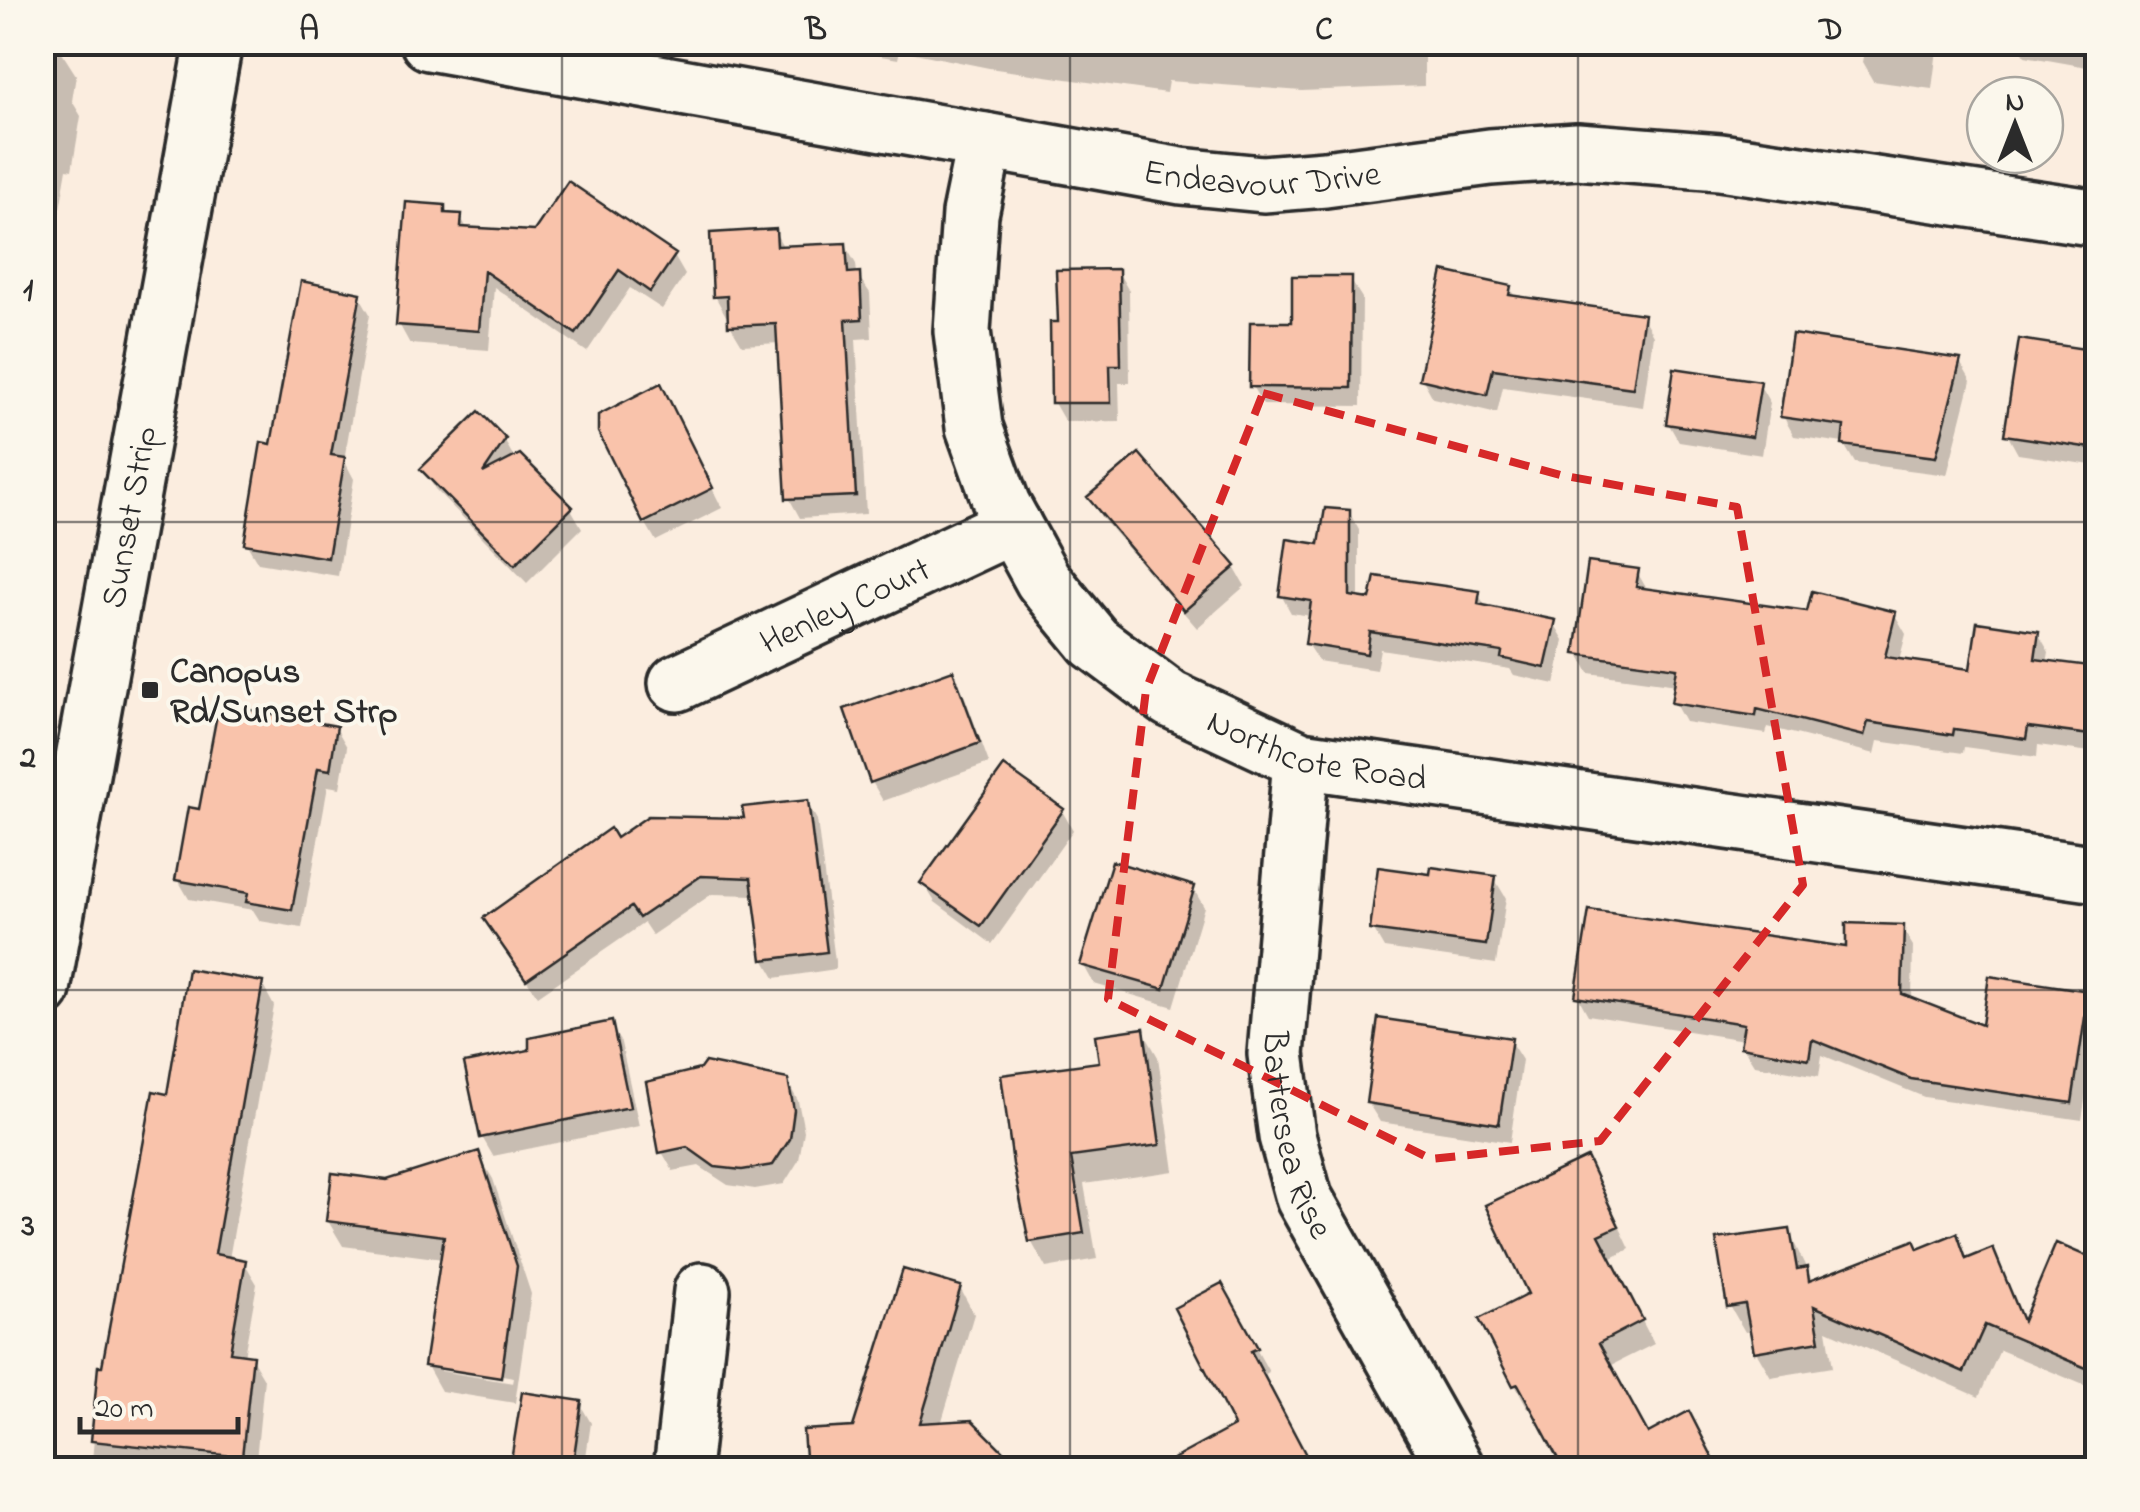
<svg xmlns="http://www.w3.org/2000/svg" width="2140" height="1512" viewBox="0 0 2140 1512" font-family="'Indie Flower',sans-serif">
<style>
.shadow{fill:#0003;fill-rule:evenodd}
.building{fill:#f9c3ab;stroke:#2b2b2b;stroke-width:2.5}
.lines{fill:none;stroke-linecap:round;stroke-linejoin:round}
.minor-casing{stroke:#2b2b2b;stroke-width:62}
.minor{stroke:#fbf7ec;stroke-width:55}
.marked{fill:none;stroke:#d62828;stroke-width:8;stroke-dasharray:20 12;stroke-linejoin:round}
.grid{fill:none;stroke:#2b2b2b;stroke-width:2.5;stroke-opacity:0.55}
.poi-dot{fill:#2b2b2b;stroke:#fbf7ec;stroke-width:4}
.labels{text-anchor:middle;stroke-width:8;stroke-linejoin:round;paint-order:stroke}
.street-label{font-size:35px;fill:#2b2b2b;stroke:#fbf7ec}
.poi-label{font-size:35px;font-weight:bold;fill:#2b2b2b;stroke:#fbf7ec;text-anchor:start}
.neatline{fill:none;stroke:#2b2b2b;stroke-width:4}
.grid-label{font-size:32px;text-anchor:middle;font-weight:bold;fill:#2b2b2b}
</style>
<rect width="100%" height="100%" fill="#fbeddf"/>
<filter id="ink" filterUnits="userSpaceOnUse"><feTurbulence type="fractalNoise" baseFrequency=".01" numOctaves="2"/><feDisplacementMap in="SourceGraphic" scale="20" xChannelSelector="R" yChannelSelector="G"/><feConvolveMatrix kernelMatrix="1 2 1 2 8 2 1 2 1" color-interpolation-filters="sRGB"/></filter>
<g filter="url(#ink)">
<path class="shadow" d="M42,42H64L62,53L76,75L72,101L81,116L72,170L67,169L44,301Z
M801,42H1424V86L1302,91L1168,81L1166,93L989,68L900,50L898,59Z
M1809,42H1938L1932,89L1873,81L1862,62L1864,51Z
M2017,42H2098V69L2025,56Z
M444,207L449,215L460,216L468,230L674,256L685,275L662,309L630,288L587,352L494,287L489,350L410,344L399,324Z
M775,232L784,248L845,245L856,264L857,274L870,293L872,338L856,339L866,514L800,518L789,498L780,343L742,345L730,325V315L726,316L715,296Z
M1118,272L1129,291L1130,383H1119L1120,421L1065,422L1054,403L1060,324Z
M1350,279L1362,298L1361,406L1263,405L1252,386Z
M1510,288L1516,299L1642,316L1653,335L1643,407L1503,387L1497,413L1433,398L1422,378Z
M359,295L370,314L344,460L354,479L338,576L258,563L246,543L273,447Z
M2081,340L2098,342V466L2018,454L2007,434L2079,350Z
M1960,362L1971,381L1947,475L1855,463L1843,443L1794,436L1783,416Z
M1759,384L1770,403L1762,455L1679,442L1668,423Z
M671,406L722,508L656,541L645,522Z
M504,440L515,459L571,509L582,528L527,583L435,489L424,470Z
M1090,498L1234,567L1245,586L1197,628L1101,517Z
M1349,512L1359,530V600L1478,594L1487,608L1554,623L1564,640L1555,684L1514,675L1510,669L1380,649L1376,670L1318,661L1307,644L1311,616L1291,613L1281,595Z
M1637,572L1648,591L1809,614L1895,615L1906,634L1899,661L1972,672L2038,633L2049,652L2047,663L2098,669V753L2038,745L2037,757L1964,747L1963,753L1878,741L1875,754L1768,727L1766,734L1685,722L1674,702L1677,685L1589,673L1578,653Z
M952,673L963,692L989,763L883,801L872,782Z
M336,728L347,747L340,788L328,786L302,928L260,921L253,910L189,899L178,880L201,812Z
M807,802L817,820L836,969L775,978L764,959L756,895L712,894L652,935L644,923L538,996L496,937L616,842L747,820Z
M1062,811L1073,830L992,944L935,902L923,883Z
M1494,878L1506,898L1496,964L1384,948L1373,929Z
M1193,888L1204,907L1174,1007L1094,984L1083,964Z
M1902,928L1913,946L1912,1000L1984,1029L2087,993L2098,1015L2082,1120L1924,1097L1822,1055L1819,1076L1754,1065L1743,1047L1744,1040L1588,1015L1578,997L1848,950Z
M262,984L274,1006L229,1259L244,1262L257,1284L244,1356L251,1357L264,1379L255,1470H91L101,1369H104L169,1097Z
M610,1024L621,1043L639,1126L493,1156L482,1137L531,1052Z
M1143,1031L1158,1057L1174,1171L1084,1184L1097,1259L1046,1268L1031,1241L1102,1065Z
M1510,1041L1522,1060L1510,1142L1380,1122L1368,1103Z
M787,1081L798,1101L804,1131L799,1160L784,1184L755,1189L728,1185L699,1166L673,1171L662,1152Z
M478,1154L493,1179L531,1294L515,1403L441,1391L427,1366L443,1259L343,1246L328,1221L387,1182ZM441,1366L514,1378L513,1383L441,1371Z
M1599,1183L1630,1249L1610,1259L1654,1344L1610,1366L1647,1436L1718,1470L1532,1405L1528,1408L1515,1385L1531,1295Z
M1789,1232L1813,1282L1918,1252L1955,1237L1969,1260L1992,1252L2025,1322L2098,1263V1391L2000,1350L1979,1397L1827,1330L1833,1367L1771,1377L1756,1351L1753,1331L1745,1332L1730,1306Z
M1221,1286L1269,1372L1262,1376L1238,1427Z
M960,1288L974,1314L941,1424L855,1430Z
M524,1394L580,1404L591,1423L584,1470H512Z"/>
<path class="building" d="M568,181L676,254L650,292L619,270L576,334L484,271L479,331L396,325L406,202L445,205V213L462,214L461,227L534,231Z
M776,229L777,246L846,243L848,273L860,272L862,319L846,320L856,496L786,499L776,324L728,326L727,296L713,297L710,233Z
M1119,269L1121,365H1110L1111,403H1051L1050,322H1058L1056,270Z
M1443,271L1511,286L1509,295L1644,314L1633,388L1493,369L1487,395L1419,379Z
M1292,276H1352L1351,388L1249,387L1250,322H1292Z
M301,281L361,293L331,455L345,457L328,558L244,544L261,442L271,444Z
M1792,334L1961,359L1936,457L1842,445L1844,426L1780,417Z
M2019,339L2098,351V449L2004,435Z
M1674,368L1761,381L1752,437L1666,424Z
M661,383L713,488L643,523L598,432V415Z
M479,411L506,439L483,473L520,454L573,507L515,565L420,469Z
M1139,453L1236,566L1184,611L1087,497Z
M1325,508L1350,510V596L1370,599L1375,576L1480,591L1478,604L1556,620L1545,668L1501,658L1502,652L1370,632L1367,654L1305,644L1311,601L1279,596L1287,539L1319,544Z
M1588,562L1639,569L1636,587L1807,611L1812,591L1896,612L1885,657L1970,669L1977,622L2039,631L2035,659L2098,667V736L2028,727L2026,739L1954,729L1953,735L1868,722L1864,736L1757,709L1756,716L1671,703L1677,668L1575,654Z
M953,670L980,743L870,783L844,709Z
M219,704L337,726L330,770L318,768L292,910L246,902L248,893L175,880L188,807L199,809Z
M1004,766L1064,809L981,926L920,883Z
M808,800L827,952L762,960L751,878L701,876L639,918L631,907L526,980L483,918L610,828L616,838L648,816L744,818L742,807Z
M1112,861L1195,886L1164,989L1080,965Z
M1378,867L1430,874L1431,867L1496,876L1486,945L1370,930Z
M1589,910L1846,947V923L1904,925L1902,994L1982,1025L1989,976L2089,991L2072,1103L1911,1079L1812,1039L1809,1059L1740,1047L1744,1024L1575,997Z
M188,969L263,982L215,1254L246,1260L230,1352L253,1355L242,1457L91,1441L98,1366H102L153,1091L167,1094Z
M1378,1018L1512,1038L1499,1124L1366,1103Z
M612,1021L630,1107L480,1138L464,1063L529,1050V1038Z
M1144,1028L1160,1145L1071,1157L1084,1233L1029,1242L1013,1164L1001,1075L1099,1062L1095,1035Z
M705,1062L788,1079L794,1110L790,1139L773,1165L742,1170L715,1167L687,1147L659,1153L646,1082L700,1069Z
M479,1151L517,1266L501,1378L424,1366L444,1236L326,1221L332,1173L387,1180Z
M1587,1157L1619,1226L1599,1235L1643,1320L1599,1343L1648,1433L1689,1411L1719,1470H1564L1518,1384L1513,1386L1479,1319L1528,1294L1485,1205Z
M1790,1229L1797,1269L1807,1267L1809,1281L1914,1240L1918,1249L1957,1233L1966,1259L1993,1248L2023,1321L2056,1243L2098,1261V1373L1985,1325L1964,1372L1814,1306L1820,1341L1754,1352L1745,1304L1727,1307L1716,1239Z
M903,1269L961,1286L920,1423L972,1420L1022,1470H806L803,1430L853,1427Z
M1222,1283L1258,1348L1251,1351L1314,1470H1153L1234,1426L1174,1308Z
M522,1392L582,1401L572,1470L510,1466Z"/>
<g class="lines">
<defs>
<g id="minor">
<path id="s1" d="M429,42L1181,176L1263,184L1325,179L1490,157L1577,151L1720,162L2098,218"/>
<path id="s2" d="M985,141L970,214L962,331L974,427L1002,505L1043,580L1094,642L1170,699L1301,760L2098,874"/>
<path id="s3" d="M677,683L1013,525"/>
<path id="s4" d="M1301,760L1276,1054L1287,1136L1304,1198L1457,1470"/>
<path id="s5" d="M42,989L214,42"/>
<path d="M682,1470L702,1291"/>
</g>
</defs>
<use href="#minor" class="minor-casing"/>
<use href="#minor" class="minor"/>
</g>
</g>
<path class="marked" d="M1263,393L1560,475L1737,507L1803,885L1600,1141L1431,1159L1108,999L1146,690Z"/>
<path class="grid" d="M562,42V1470M1070,42V1470M1578,42V1470M42,522H2098M42,990H2098"/>
<rect class="poi-dot" x="140" y="680" width="20" height="20" rx="5"/>
<g class="labels">
<g class="street-label">
<text dy="12" stroke="none"><textPath href="#s1" startOffset="845">Endeavour Drive</textPath></text>
<text dy="12" stroke="none"><textPath href="#s5" startOffset="480">Sunset Strip</textPath></text>
<text dy="12" stroke="none"><textPath href="#s3" startOffset="185">Henley Court</textPath></text>
<text dy="12" stroke="none"><textPath href="#s2" startOffset="790">Northcote Road</textPath></text>
<text dy="12" stroke="none"><textPath href="#s4" startOffset="378">Battersea Rise</textPath></text>
</g>
<g class="poi-label">
<text x="170" y="682">Canopus<tspan x="170" dy="40">Rd/Sunset Strp</tspan></text>
</g>
</g>
<rect width="2140" height="1512" fill="none" stroke="#fbf7ec" stroke-width="110"/>
<g transform="translate(2015 125)"><circle r="48" fill="#fbf7ec" stroke="#a8a59f" stroke-width="2.5"/>
<path d="M0-8L18 38L0 25L-18 38Z" fill="#2b2b2b"/>
<text y="-15" font-size="28" font-weight="bold" text-anchor="middle" fill="#2b2b2b">N</text>
</g>
<path d="M80 1417v15h158v-15" fill="none" stroke="#2b2b2b" stroke-width="5"/>
<text x="95" y="1417" font-size="30" fill="#2b2b2b" stroke="#fbf7ec" stroke-width="8" paint-order="stroke">20 m</text>
<rect x="55" y="55" width="2030" height="1402" class="neatline"/>
<g class="grid-label">
<text x="309" y="39">A</text>
<text x="816" y="39">B</text>
<text x="1324" y="39">C</text>
<text x="1831" y="39">D</text>
<text x="28" y="300">1</text>
<text x="28" y="767">2</text>
<text x="28" y="1235">3</text>
</g>
</svg>
